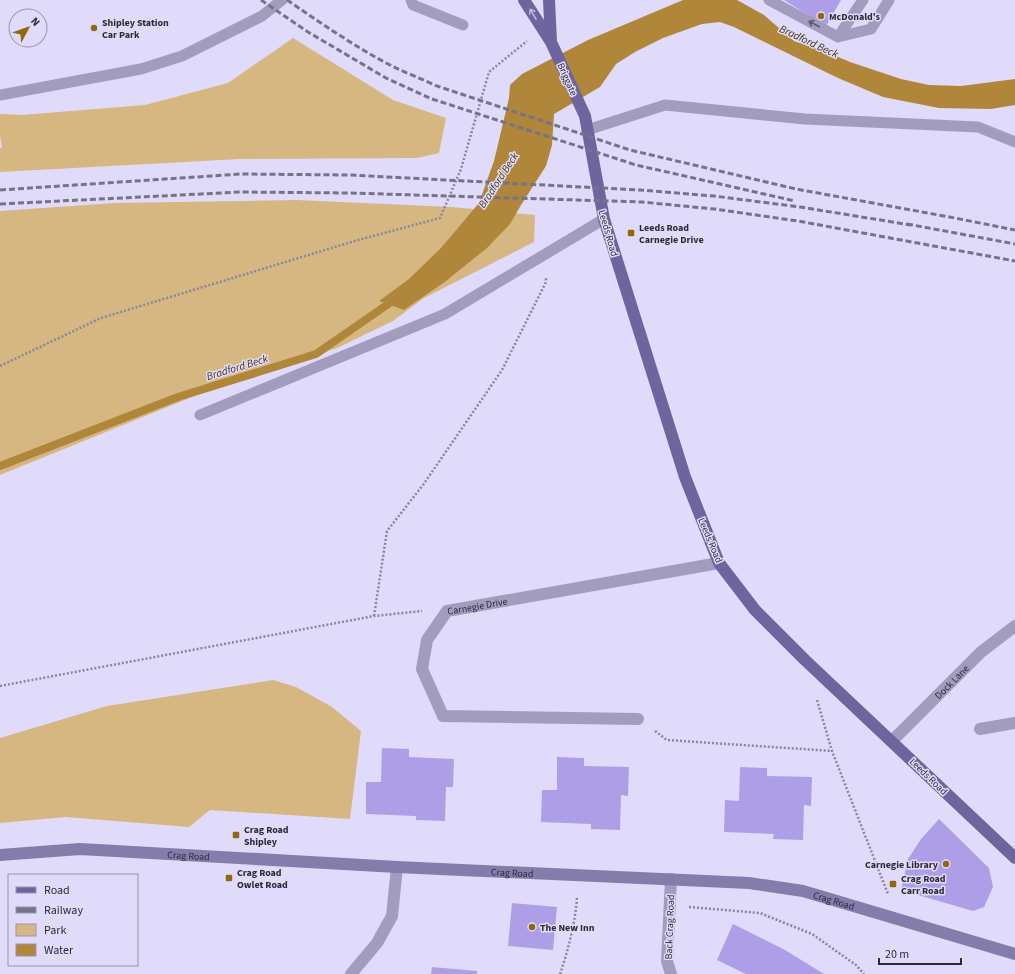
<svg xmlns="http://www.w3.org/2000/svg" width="1015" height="974" viewBox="0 0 1015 974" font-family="'Source Sans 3',sans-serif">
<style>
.green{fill:#d7b781}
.water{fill:#af863a}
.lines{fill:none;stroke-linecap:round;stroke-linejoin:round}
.stream{stroke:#af863a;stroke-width:8}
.building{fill:#ad9ee7}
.path{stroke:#89869b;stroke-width:2.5;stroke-dasharray:2 2;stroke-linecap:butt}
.lane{stroke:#a29dbe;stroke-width:11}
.street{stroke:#a29dbe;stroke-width:12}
.secondary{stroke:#857cac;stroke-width:12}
.primary{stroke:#70649e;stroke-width:12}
.rail{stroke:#767386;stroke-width:3;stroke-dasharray:6 3;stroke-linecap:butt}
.oneway{stroke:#beb7de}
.oneway2{stroke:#5c596c}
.poi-dot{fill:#916810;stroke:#e0dbfa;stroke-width:1.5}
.labels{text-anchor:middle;stroke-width:3;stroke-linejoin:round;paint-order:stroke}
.poi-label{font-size:10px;font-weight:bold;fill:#2d2b36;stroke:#e0dbfa;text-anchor:start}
.street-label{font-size:10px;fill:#2d2b36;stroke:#e0dbfa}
.water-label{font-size:11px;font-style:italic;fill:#453312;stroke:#e0dbfa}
</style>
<rect width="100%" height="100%" fill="#e0dbfa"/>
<path class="green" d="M293,38L393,100L446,118L439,153L417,158L240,159L0,172V148H2L0,136V114L22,115L145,105L228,83Z
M297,200L452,207L535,215L534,242L424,298L393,321L337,348L197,395L0,475V211L115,203Z
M273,680L296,687L332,707L361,731L350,819L210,810L189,827L66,817L0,823V738L107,706Z"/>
<path class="water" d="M683,0H737L764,15L794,41L824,51L850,62L901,79L929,85L961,86L1015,79V105L991,109L939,108L883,97L838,78L734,27L720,22L702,24L663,38L635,52L616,64L600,87L554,114L552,145L546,166L521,205L510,224L487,248L446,281L404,310L379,301L409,279L441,248L479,203L494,161L509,98L510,85L522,74L588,40Z"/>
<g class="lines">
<path class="stream" d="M0,466L178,397L316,354L397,298"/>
</g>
<path class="building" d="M784,0H841L826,26Z
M382,748L409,749V757L454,759L453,787H446L445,821L416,820V816L366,814V782H381Z
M557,757L584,758V766L629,767L628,796L621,795L620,830L591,829V824L541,822L542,790H557Z
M740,767L767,768V776L812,777L811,806L804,805L803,840L773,839L774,834L724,832L725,800L739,801Z
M939,819L989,868L993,887L984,907L973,911L901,890L908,859L921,839Z
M512,903L557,907L553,950L508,946Z
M733,924L785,950L824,974H746L717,960Z
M432,967L477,971V974H431Z"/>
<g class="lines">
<path class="path" d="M0,366L101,318L358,240L440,218L461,169L489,72L527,41
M374,616L387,531L423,485L502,370L546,282V277
M0,686L374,616L422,611
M817,700L832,751L888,894
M655,731L667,740L832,751
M689,907L760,913L812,934L856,965L864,974
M560,974C568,951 576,920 577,896"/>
<path class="lane" d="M411,0L413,5L463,25
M769,0L838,37L871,29L889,0
M838,37L863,0
M0,95L141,69L182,56L262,16L282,0
M587,130L665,105L805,119L978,127L1015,142
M200,415L445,314L604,219"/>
<g class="street">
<path id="s1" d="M638,719L443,716L422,669L427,640L447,611L719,563"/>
<path d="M980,729L1015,723"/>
<path id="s2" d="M892,741L981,652L1015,626"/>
<path d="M671,879L667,961L671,974"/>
<path d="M351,974L377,943L392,916L397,867"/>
</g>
<path class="secondary" id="s3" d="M0,855L80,849L397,867L749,883L803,891L1015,954"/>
<path class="primary" d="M524,0L551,42L585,116L604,219L685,477L719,563L755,610L805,660L1015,858
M549,0L551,42"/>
<path class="rail" d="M261,0L308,32L386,78L432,99L636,165L795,201
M287,0C321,23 355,47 392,66C406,73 422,79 437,86L630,150L796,189L955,218L1015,230
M0,190L241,174L350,175L640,190L714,196L800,207L911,225
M0,204L241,192L350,193L642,202L714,209L798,221L1015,261
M907,224L1015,244"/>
</g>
<defs><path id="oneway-shaft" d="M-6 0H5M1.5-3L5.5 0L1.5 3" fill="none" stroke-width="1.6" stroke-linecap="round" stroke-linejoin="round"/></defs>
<use class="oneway" href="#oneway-shaft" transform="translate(533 14) rotate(-121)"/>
<use class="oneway2" href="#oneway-shaft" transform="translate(814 24) rotate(-152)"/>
<g class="poi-dot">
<circle cx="821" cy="16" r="4"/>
<circle cx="94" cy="28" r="4"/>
<rect x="627" y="229" width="8" height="8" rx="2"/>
<rect x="232" y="831" width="8" height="8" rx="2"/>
<circle cx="946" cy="864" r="4"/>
<rect x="225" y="874" width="8" height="8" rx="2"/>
<rect x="889" y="880" width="8" height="8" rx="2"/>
<circle cx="532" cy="927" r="4"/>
</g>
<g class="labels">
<g class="poi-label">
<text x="829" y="20">McDonald's</text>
<text x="102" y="26">Shipley Station<tspan x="102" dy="12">Car Park</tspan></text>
<text x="639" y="231">Leeds Road<tspan x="639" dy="12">Carnegie Drive</tspan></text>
<text x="244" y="833">Crag Road<tspan x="244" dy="12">Shipley</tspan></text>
<text x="938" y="868" text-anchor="end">Carnegie Library</text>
<text x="237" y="876">Crag Road<tspan x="237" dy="12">Owlet Road</tspan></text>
<text x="901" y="882">Crag Road<tspan x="901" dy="12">Carr Road</tspan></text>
<text x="540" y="931">The New Inn</text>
</g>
<g class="street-label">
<text transform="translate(568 79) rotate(66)" y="4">Briggate</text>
<text transform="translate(609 233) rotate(74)" y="4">Leeds Road</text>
<text transform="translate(711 540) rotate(67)" y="4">Leeds Road</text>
<text dy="4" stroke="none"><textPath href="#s1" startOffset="342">Carnegie Drive</textPath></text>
<text dy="4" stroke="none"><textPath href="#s2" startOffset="84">Dock Lane</textPath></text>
<text transform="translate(929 776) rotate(44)" y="4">Leeds Road</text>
<text dy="4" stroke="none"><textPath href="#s3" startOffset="189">Crag Road</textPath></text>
<text dy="4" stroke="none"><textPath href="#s3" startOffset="513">Crag Road</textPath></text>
<text dy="4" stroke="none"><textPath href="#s3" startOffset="837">Crag Road</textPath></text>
<text transform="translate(669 927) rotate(-88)" y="4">Back Crag Road</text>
</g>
<g class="water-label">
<text transform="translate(809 41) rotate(25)" y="4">Bradford Beck</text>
<text transform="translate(498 180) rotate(-57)" y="4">Bradford Beck</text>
<text transform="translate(237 367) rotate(-17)" y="4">Bradford Beck</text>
</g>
</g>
<rect x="8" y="874" width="130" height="92" fill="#e0dbfa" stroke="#9895ac"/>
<rect x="16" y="887" width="20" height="6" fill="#70649e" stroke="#9895ac"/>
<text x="44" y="894" font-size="12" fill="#2d2b36">Road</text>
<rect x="16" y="907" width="20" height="6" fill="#767386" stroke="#9895ac"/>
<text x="44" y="914" font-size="12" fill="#2d2b36">Railway</text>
<rect x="16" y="924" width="20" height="12" fill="#d7b781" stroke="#9895ac"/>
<text x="44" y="934" font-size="12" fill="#2d2b36">Park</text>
<rect x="16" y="944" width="20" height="12" fill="#af863a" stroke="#9895ac"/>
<text x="44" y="954" font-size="12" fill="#2d2b36">Water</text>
<g transform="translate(28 28) rotate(49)"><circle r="19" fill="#e0dbfa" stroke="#9895ac"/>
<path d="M0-3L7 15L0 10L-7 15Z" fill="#916810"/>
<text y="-6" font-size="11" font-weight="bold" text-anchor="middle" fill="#2d2b36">N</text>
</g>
<path d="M879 958v6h82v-6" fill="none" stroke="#2d2b36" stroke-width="2"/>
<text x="885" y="958" font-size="12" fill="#2d2b36" stroke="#e0dbfa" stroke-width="3" paint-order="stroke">20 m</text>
</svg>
